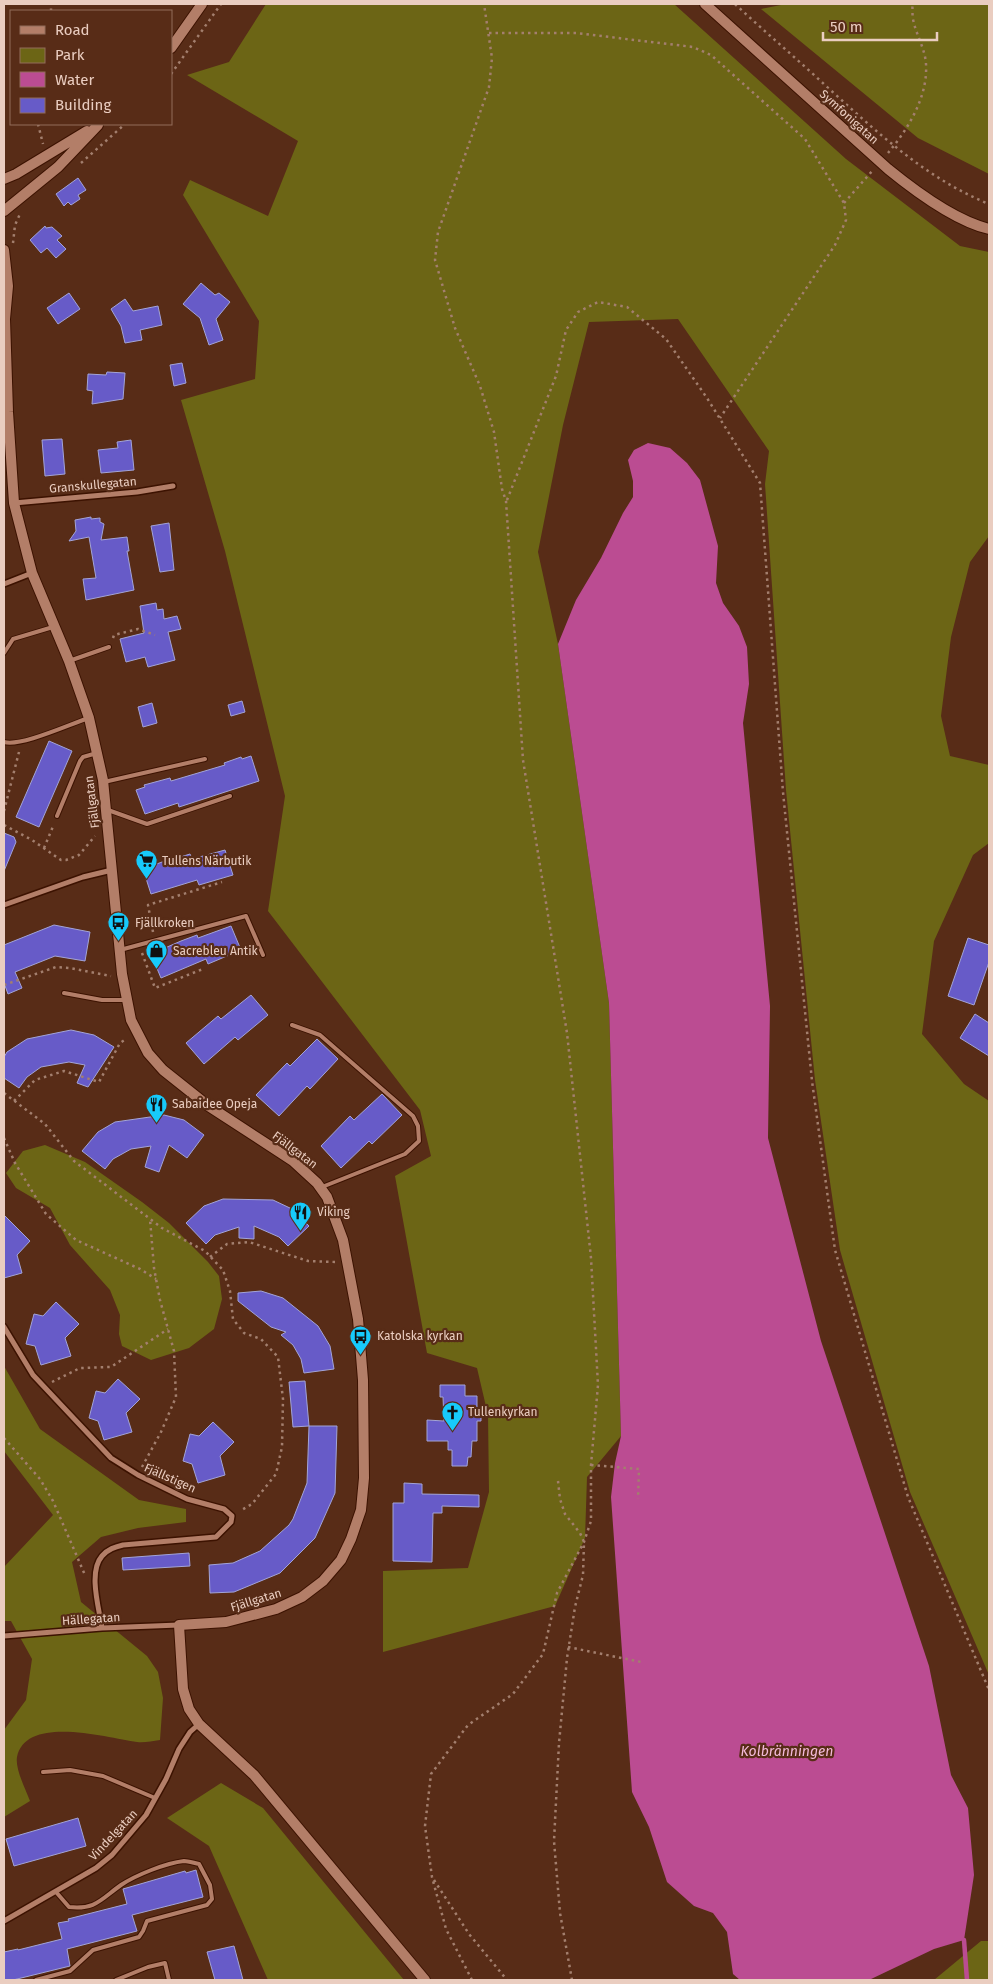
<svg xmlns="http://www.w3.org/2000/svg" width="993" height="1984" viewBox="0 0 993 1984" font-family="'Fira Sans',sans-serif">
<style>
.green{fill:#6c6515}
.water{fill:#bb4c92}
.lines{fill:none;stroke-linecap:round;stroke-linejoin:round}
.stream{stroke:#bb4c92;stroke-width:4.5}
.building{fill:#675bc8;stroke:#a3a4d7}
.lane-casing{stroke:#3c1200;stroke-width:6}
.street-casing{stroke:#3c1200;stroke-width:8}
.secondary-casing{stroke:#3c1200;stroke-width:12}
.path{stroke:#a37f6e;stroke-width:2.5;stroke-dasharray:2.5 4;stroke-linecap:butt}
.lane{stroke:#b37e68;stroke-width:4}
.street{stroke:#b37e68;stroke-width:5}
.secondary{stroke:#b37e68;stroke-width:10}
.labels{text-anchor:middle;stroke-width:4.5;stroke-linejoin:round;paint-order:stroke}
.street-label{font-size:12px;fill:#eacdc0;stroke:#582c17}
.poi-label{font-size:12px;fill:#eacdc0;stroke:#582c17;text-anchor:start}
.water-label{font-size:14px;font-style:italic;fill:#f3bada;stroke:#582c17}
</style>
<rect width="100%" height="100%" fill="#582c17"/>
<path class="green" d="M266,4H674L846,159L960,246L989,252V536L970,562L951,637L941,716L950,756L989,765V843L973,855L934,941L922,1034L964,1084L989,1101V1675L910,1492L840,1250L815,1080L786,790L765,484L769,451L678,319L589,322L563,425L538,552L558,644L609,1003L621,1436L587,1477L585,1538L555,1606L383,1652V1571L468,1568L489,1492L488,1415L477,1368L427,1353L395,1176L431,1156L420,1110L268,911L285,796L225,551L181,400L255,379L259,321L183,195L190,180L268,216L298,141L187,75L229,62Z
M786,4H989V174L918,138L761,9Z
M45,1145L85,1162L142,1202L169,1223L208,1262L219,1276L222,1299L214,1329L189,1348L151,1360L122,1346L119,1334L120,1315L110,1290L70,1245L50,1208L16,1188L6,1173L23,1151Z
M4,1366L40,1429L139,1500L186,1509V1522L138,1528L101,1537L72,1562L81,1602L147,1656L158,1672L163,1698L160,1740C152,1741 144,1743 137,1742C108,1738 26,1714 17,1757C15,1769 26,1790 30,1801L4,1817V1730L26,1700L32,1659L11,1621H4V1567L53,1515L4,1451Z
M221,1783L263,1808L404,1980H268L209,1846L167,1818Z
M981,1941H989V1980H934Z"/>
<path class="water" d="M648,443L670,448L687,463L700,480L718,546L716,583L723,603L739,626L747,647L749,684L743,723L770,1006L768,1138L821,1341L929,1666L951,1775L968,1808L974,1875L964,1940L934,1949L869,1980H740L733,1974L727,1932L713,1913L694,1906L667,1882L649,1827L632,1792L611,1497L615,1463L621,1436L609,1003L558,644L576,600L601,558L623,513L633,497V481L628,460L634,450Z"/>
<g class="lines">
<path class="stream" d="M964,1940L967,1980"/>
</g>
<path class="building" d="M78,178L86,190L78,195L80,199L71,205L68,202L64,206L56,194Z
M45,226L46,228L52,227L62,236L57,240L66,249L56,258L47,248L41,253L30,240Z
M201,283L215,295L219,293L230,302L216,319L223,340L209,345L200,318L183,304Z
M69,293L80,309L58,324L47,308Z
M125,299L133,311L158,306L162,325L140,330L142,340L125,343L121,326L111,309Z
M182,363L186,383L174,386L170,365Z
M107,372L125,373L123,399L92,404L93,391L87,390L88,374L106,375Z
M62,439L65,474L45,476L42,440Z
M131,440L134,470L101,473L98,450L118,448L117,442Z
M91,517V519L100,518V522L104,524L101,540L127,537L129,551H127L134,590L86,600L83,579L96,578L89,537L69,541L76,531L75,520Z
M169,523L174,570L160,572L151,526Z
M156,603L157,610L163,609L164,619L177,616L181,629L168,632L175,660L148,667L145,657L126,662L120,639L144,633L140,606Z
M242,701L245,712L231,716L228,705Z
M152,703L157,723L143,727L138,707Z
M49,741L72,751L39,827L16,817Z
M251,756L259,781L179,807L178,803L145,814L136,790L145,787L144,785L170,778L171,781L225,765L224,763L241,757L242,759Z
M4,833L14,837L16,842L4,871Z
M225,850L233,875L199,885L197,880L151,894L143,869L173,858L174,859L190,854L192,859Z
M54,925L90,932L85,961L55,956L15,972L22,988L8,994L4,983V945Z
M231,926L241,950L208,964L206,959L161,978L151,954L181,941L197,935L198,938Z
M968,938L989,945V962L974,1005L948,996Z
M251,995L268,1015L238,1040L235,1037L204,1064L186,1043L218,1016L221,1019Z
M975,1014L989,1023V1056L960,1038Z
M71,1030L94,1035L114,1047L88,1087L77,1083L85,1065L69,1062L41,1067L27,1077L19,1088L4,1078V1057L7,1052L27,1039Z
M317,1039L338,1059L310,1089L307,1086L279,1116L256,1095L287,1063L290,1066Z
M382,1094L402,1115L372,1144L369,1141L341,1168L321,1146L350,1116L354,1120Z
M164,1115L184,1120L204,1135L187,1158L169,1145L159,1172L145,1167L151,1146L131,1149L113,1159L105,1169L82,1151L98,1132L115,1122Z
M223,1199L273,1200L292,1209L309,1226L288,1246L279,1237L254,1226V1239L239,1238V1227L215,1235L206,1244L186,1223L204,1206Z
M4,1215L30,1241L17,1255L22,1273L4,1278Z
M261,1291L283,1298L318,1326L330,1346L334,1369L304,1373L301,1359L293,1345L281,1335L286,1332L271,1327L238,1301V1293Z
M56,1302L79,1324L65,1338L71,1356L41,1365L35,1346L26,1344L34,1314L43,1316Z
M118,1379L140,1399L126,1413L132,1432L104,1440L98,1421L89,1418L96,1391L105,1393Z
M305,1381L309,1426H337L335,1493L315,1538L280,1573L234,1592L210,1593L209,1565L233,1563L260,1551L289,1525L293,1519L307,1483L309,1426L293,1427L289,1382Z
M440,1385H465V1396H477V1408H481V1421H477V1441H472L471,1457H468L467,1466H452V1450H448V1441H427V1420L444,1421L443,1397H440Z
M213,1422L234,1442L220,1456L225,1475L198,1483L192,1464L183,1461L190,1434L199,1436Z
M404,1483L422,1484V1494L479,1495V1507L442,1506V1513H433L432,1562L393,1561V1503H404Z
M189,1553L190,1566L123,1570L122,1558Z
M78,1818L86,1846L14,1866L6,1839Z
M196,1870L203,1897L132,1915L137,1931L67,1949L70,1966L13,1980H4V1952L18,1949V1950L62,1939L58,1923L69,1921L68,1919L127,1904L123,1889L185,1871L186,1873Z
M234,1946L243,1980H215L207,1952Z"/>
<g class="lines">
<defs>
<path id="lane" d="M4,653L13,639L53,627
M69,661L109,647
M4,742C21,747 70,724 89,718
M104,782L205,759
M108,810L147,824L230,796
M57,816L80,761L83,757L97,753
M120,950L246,916L263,955
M64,993L102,1000H126
M292,1025L320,1035L413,1116L418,1126L419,1141L405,1154L322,1187
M43,1772L70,1770L103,1776L155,1798
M36,1980L70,1971L93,1950L139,1937L143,1931L147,1921L207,1905L212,1899L210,1885L199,1864C194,1863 188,1861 184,1861C166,1863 136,1875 121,1885C101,1899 96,1910 69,1907L56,1892
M116,1980L148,1967L165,1963L169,1980"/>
<path id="street" d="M14,503L137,492L173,486
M4,584L32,573
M4,905L83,877L112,870
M4,1327L33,1375L111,1458L138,1475L187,1499L224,1509L232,1516L231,1522L216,1537L123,1545C115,1547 108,1549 102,1556C88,1572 99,1608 102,1628
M4,1636L102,1628L179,1625
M4,1921L96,1868L112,1855L146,1815L166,1779L179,1749L190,1732L199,1724"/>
<path id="secondary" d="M705,4L888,169C915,191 956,221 989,229
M171,48L202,4
M4,179L16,174L87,131
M4,211L58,167L98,125
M4,250L8,286L5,319L8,412L14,503L32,573L69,661L89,718L103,780L122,974L131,1020L148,1053L163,1070L207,1105L293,1161L317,1183L327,1197L343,1240L358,1319L363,1380L364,1478L361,1510L351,1539L341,1560L323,1581L302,1597L276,1609L226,1622L179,1625L183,1689L189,1709L199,1724L254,1775L425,1980"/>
</defs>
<use href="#lane" class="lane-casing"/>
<use href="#street" class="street-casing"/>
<use href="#secondary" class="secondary-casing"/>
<path class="path" d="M735,4C765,32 796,58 826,86C876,131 925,178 989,204
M51,11V4
M489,33H576L693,47L711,55L805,139L844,203L846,220L835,245L720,418
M171,74L221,4
M38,124L43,144
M888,153C908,129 928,97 926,64C925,48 916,35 913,19C912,14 913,9 912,4
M81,163L125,124
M844,203L873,170
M13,243L15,225L20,214
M507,500L556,376L566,330L578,312L598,302L627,307L666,339L707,398L760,483L783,792L812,1081L835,1250L908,1497L989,1690
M113,638L114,635L138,629L155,635
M4,811L19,752
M4,825L32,840L61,860H66L79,855L95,836
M44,848L54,824
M153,932L148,905L222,882
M142,953L155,988L203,969
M4,985L56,967L70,968L111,976
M4,1093L45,1124L74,1161L162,1228L205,1251L223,1270L230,1291L233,1319L244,1333L261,1339L278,1357L283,1399L282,1447L276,1474L252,1504L240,1511
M14,1101L35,1080L64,1071L99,1082L120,1043L126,1039
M4,1138L15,1163L46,1214L76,1240L140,1269L156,1279
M210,1257L227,1244L249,1242L308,1261L336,1262
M52,1382L80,1368L111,1367L168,1329
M4,1438L40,1479L53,1501L85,1575
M591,1465L639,1469L638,1499
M142,1467L161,1432L176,1397L174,1351L160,1300L154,1268L150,1219
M558,1481L560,1499L565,1514L580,1533L584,1542L583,1575L575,1607L567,1658L559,1743L554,1841L560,1913L572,1980
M568,1647L641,1662
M434,1880L469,1934L507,1980
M472,1980L446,1929L432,1877L425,1826L431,1774L468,1725L513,1694L543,1654L557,1593L584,1542L591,1521V1465L598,1385L591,1258L567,1033L523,760L506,501L502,489L494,432L480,386L455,328L435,260L438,232L489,87L492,58L484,4"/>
<use href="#lane" class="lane"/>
<use href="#street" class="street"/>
<use href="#secondary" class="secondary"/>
</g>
<defs>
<symbol id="supermarket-pin" viewBox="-11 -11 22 30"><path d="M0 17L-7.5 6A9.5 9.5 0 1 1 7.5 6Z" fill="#17cafb" stroke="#582c17"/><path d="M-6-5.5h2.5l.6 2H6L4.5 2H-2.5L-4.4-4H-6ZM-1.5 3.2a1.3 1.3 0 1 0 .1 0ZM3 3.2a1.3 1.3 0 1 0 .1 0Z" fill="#111"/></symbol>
<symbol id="bus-pin" viewBox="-11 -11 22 30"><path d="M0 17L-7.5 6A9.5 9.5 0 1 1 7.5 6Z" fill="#17cafb" stroke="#582c17"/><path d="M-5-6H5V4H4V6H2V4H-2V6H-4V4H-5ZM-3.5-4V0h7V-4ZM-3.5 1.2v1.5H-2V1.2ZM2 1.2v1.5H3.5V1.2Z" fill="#111"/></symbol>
<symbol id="shop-pin" viewBox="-11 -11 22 30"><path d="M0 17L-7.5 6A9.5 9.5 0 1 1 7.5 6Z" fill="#17cafb" stroke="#582c17"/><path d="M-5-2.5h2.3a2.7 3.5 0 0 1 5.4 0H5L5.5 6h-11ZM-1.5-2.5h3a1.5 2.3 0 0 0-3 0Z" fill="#111"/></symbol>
<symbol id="restaurant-pin" viewBox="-11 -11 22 30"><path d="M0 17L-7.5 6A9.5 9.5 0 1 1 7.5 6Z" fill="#17cafb" stroke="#582c17"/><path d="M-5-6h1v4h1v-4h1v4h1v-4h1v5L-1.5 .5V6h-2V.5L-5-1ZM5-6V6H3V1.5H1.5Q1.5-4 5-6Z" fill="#111"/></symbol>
<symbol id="church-pin" viewBox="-11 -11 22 30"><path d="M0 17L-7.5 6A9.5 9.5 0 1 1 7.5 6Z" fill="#17cafb" stroke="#582c17"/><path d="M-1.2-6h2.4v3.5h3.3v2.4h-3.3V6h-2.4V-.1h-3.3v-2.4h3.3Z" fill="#111"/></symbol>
</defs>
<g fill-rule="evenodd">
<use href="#supermarket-pin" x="134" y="848" width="25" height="34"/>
<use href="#bus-pin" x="106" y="910" width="25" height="34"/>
<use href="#shop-pin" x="144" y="938" width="25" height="34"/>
<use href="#restaurant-pin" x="144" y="1092" width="25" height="34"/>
<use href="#restaurant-pin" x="288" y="1200" width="25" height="34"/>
<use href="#bus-pin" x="348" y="1324" width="25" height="34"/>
<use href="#church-pin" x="440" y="1400" width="25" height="34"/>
</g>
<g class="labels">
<g class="street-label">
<text transform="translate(849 117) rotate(42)" y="4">Symfonigatan</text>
<text transform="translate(93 485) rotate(-5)" y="4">Granskullegatan</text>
<text transform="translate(92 802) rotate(-97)" y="4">Fjällgatan</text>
<text transform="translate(295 1150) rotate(37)" y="4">Fjällgatan</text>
<text transform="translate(170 1478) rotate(24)" y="4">Fjällstigen</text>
<text transform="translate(256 1600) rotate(-17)" y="4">Fjällgatan</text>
<text transform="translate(91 1619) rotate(-4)" y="4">Hällegatan</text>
<text transform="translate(113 1835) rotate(-47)" y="4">Vindelgatan</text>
</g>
<g class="poi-label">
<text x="162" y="865">Tullens Närbutik</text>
<text x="135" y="927">Fjällkroken</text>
<text x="173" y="955">Sacrebleu Antik</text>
<text x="172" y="1108">Sabaidee Opeja</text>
<text x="317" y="1216">Viking</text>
<text x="377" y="1340">Katolska kyrkan</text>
<text x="468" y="1416">Tullenkyrkan</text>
</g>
<g class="water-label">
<text x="787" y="1756">Kolbränningen</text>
</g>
</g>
<rect width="993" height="1984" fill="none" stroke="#eacdc0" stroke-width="10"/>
<rect x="10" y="10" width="162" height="115" fill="#582c17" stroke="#926c5b"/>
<rect x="20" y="26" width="25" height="8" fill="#b37e68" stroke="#926c5b"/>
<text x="55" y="35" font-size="15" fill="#eacdc0">Road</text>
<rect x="20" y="48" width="25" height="15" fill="#6c6515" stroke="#926c5b"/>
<text x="55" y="60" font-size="15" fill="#eacdc0">Park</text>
<rect x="20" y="72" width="25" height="15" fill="#bb4c92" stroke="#926c5b"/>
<text x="55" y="85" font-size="15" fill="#eacdc0">Water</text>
<rect x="20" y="98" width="25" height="15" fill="#675bc8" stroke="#926c5b"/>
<text x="55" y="110" font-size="15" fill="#eacdc0">Building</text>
<path d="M823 32v8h114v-8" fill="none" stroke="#eacdc0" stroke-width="2.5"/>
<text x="830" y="32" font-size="15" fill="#eacdc0" stroke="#582c17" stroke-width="4" paint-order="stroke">50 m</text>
</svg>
